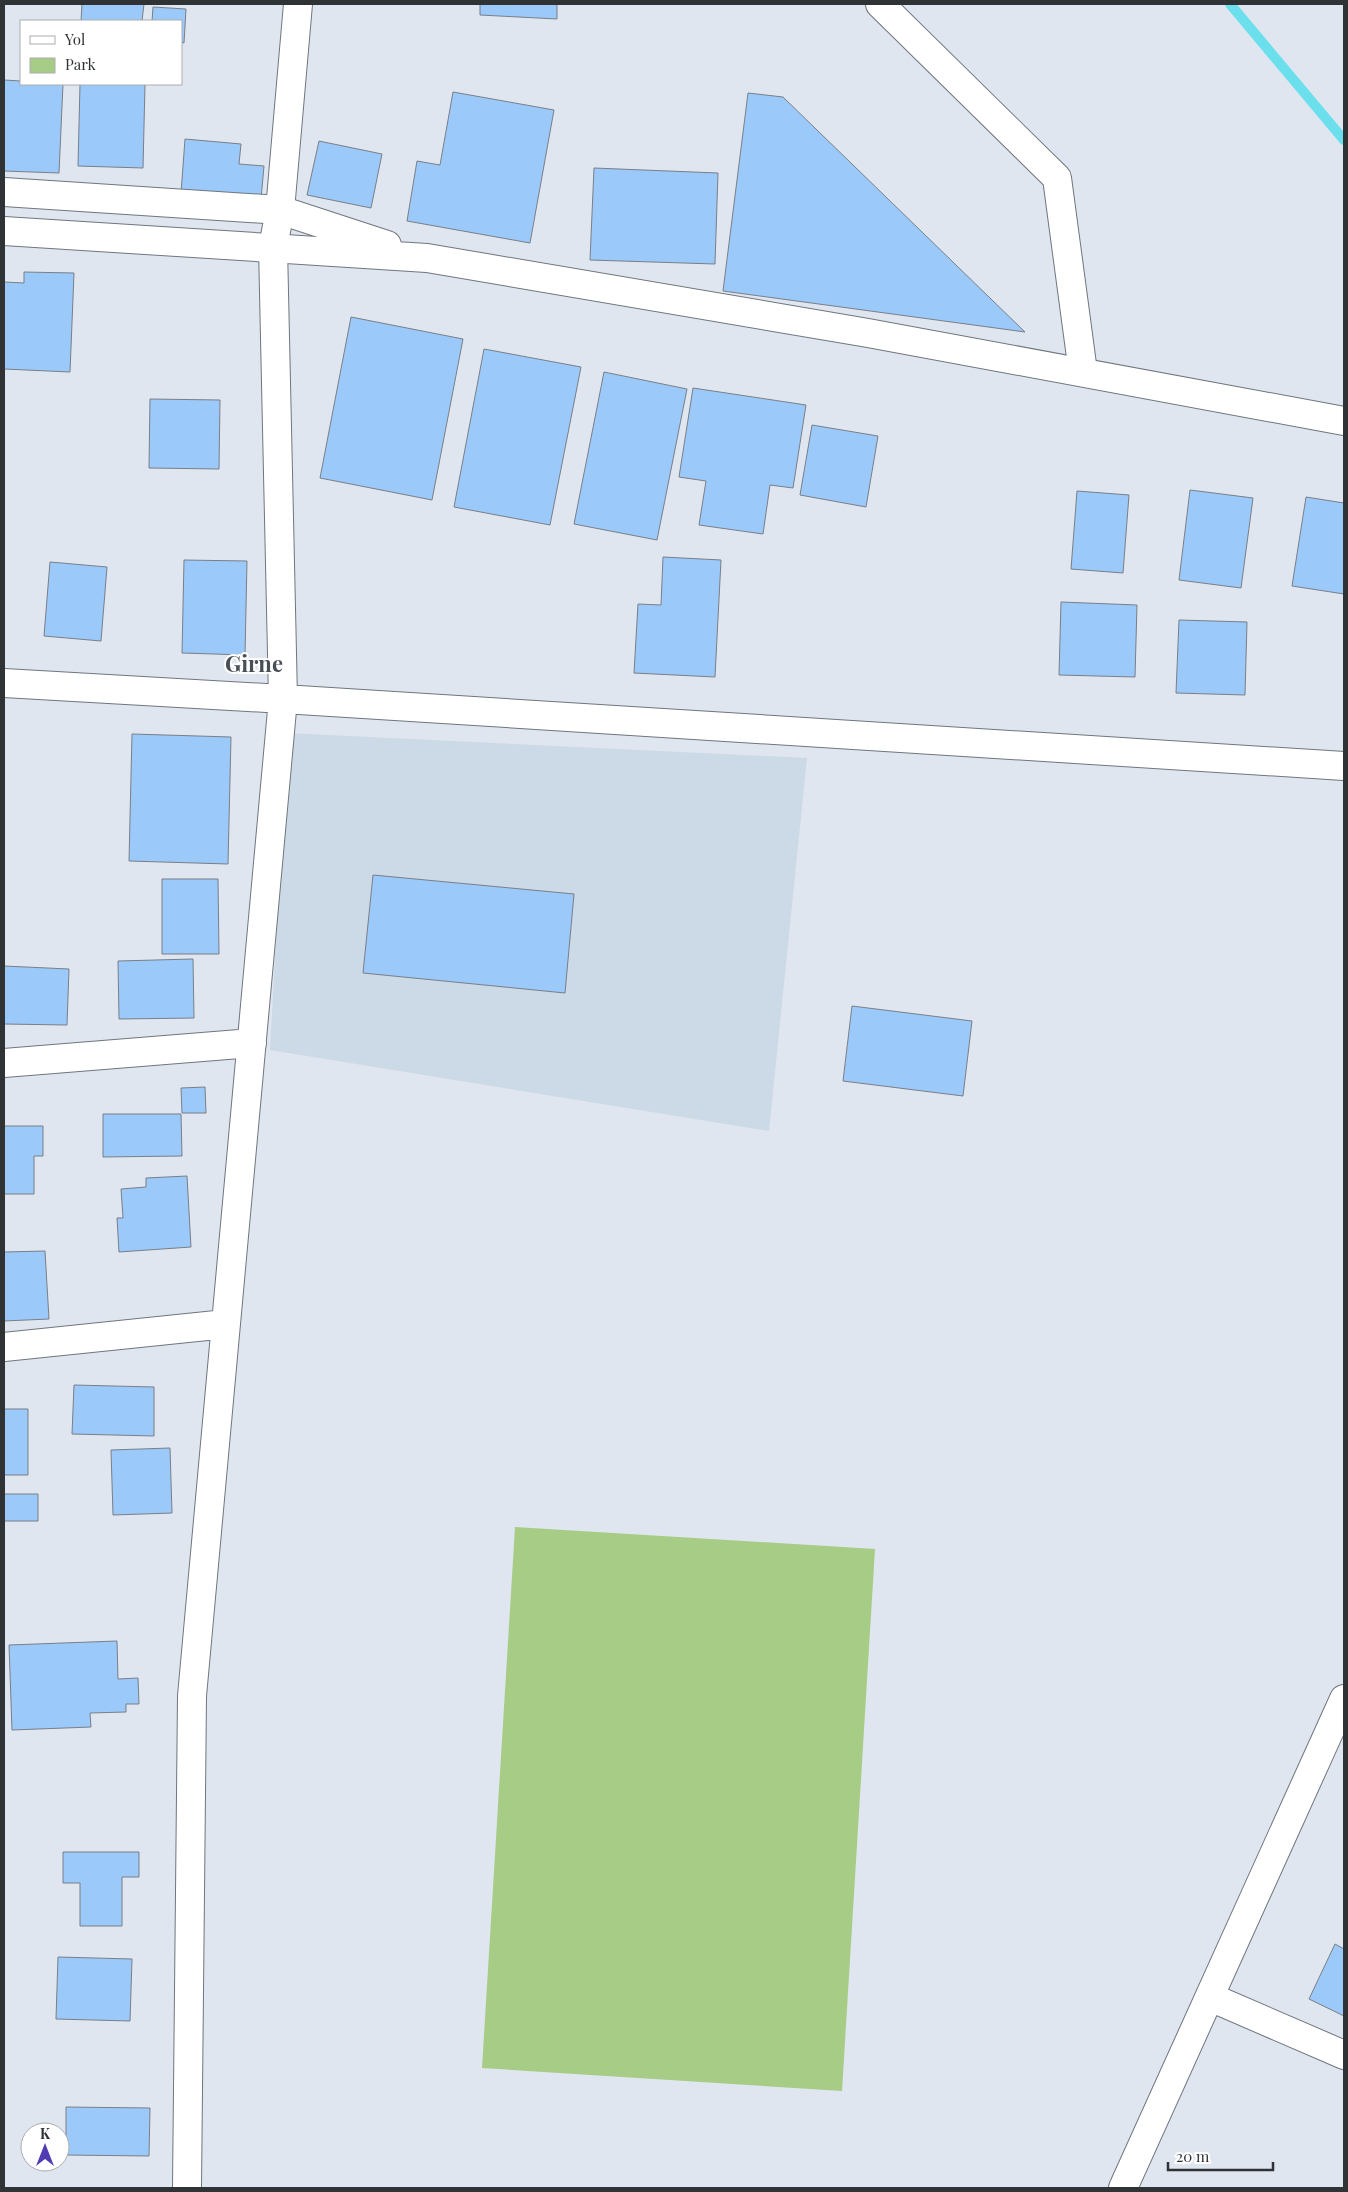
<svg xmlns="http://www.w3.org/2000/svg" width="1348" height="2192" viewBox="0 0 1348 2192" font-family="'Playfair Display',serif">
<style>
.built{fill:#ccd9e7}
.green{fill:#a7cc86}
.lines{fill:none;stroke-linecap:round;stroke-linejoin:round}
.stream{stroke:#6be0ec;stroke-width:10}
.building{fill:#9bc9fa;stroke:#797f87}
.street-casing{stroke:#6f767d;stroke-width:30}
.secondary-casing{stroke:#6f767d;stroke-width:30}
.street{stroke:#fff;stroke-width:28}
.secondary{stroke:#fff;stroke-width:28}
.labels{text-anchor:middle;stroke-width:4;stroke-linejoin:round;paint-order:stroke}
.district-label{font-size:22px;font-weight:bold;fill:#484e55;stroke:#fff}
</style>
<rect width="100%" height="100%" fill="#dfe6ef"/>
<path class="built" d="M287,733L807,758L769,1131L270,1050Z"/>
<path class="green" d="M515,1527L875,1549L842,2091L482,2068Z"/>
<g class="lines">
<path class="stream" d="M1230,4L1344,140"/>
</g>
<path class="building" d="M82,4H144L142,21H81Z
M480,4H557V19L480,15Z
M153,7L186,9L184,43L181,42V21H152Z
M4,80L21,81V84H63L59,173L4,171Z
M80,84H145L143,168L78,166Z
M453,92L554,110L530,243L407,221L417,161L440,165Z
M748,93L783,97L1025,332L723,291Z
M185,139L241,144L239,164L264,166L261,199L181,193Z
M319,141L382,154L371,208L307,195Z
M594,168L718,173L715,264L590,260Z
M24,272L74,273L70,372L4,369V282L24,283Z
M351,317L463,339L432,500L320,478Z
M484,349L581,367L550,525L454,507Z
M604,372L687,389L657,540L574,524Z
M693,388L806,405L793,488L770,485L763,534L699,525L706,481L679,477Z
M150,399L220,400L219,469L149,468Z
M812,425L878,436L866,507L800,495Z
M1190,490L1253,498L1241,588L1179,580Z
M1077,491L1129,495L1123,573L1071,569Z
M1306,497L1344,503V594L1292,586Z
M663,557L721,560L715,677L634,673L638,604L661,605Z
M184,560L247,561L245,655L182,653Z
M50,562L107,567L101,641L44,636Z
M1061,602L1137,605L1135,677L1059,675Z
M1179,620L1247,622L1245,695L1176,693Z
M132,734L231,737L228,864L129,861Z
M373,875L574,894L565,993L363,973Z
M162,879H218L219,954H162Z
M193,959L194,1018L119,1019L118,961Z
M4,966L69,969L67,1025L4,1024Z
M852,1006L972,1021L963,1096L843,1081Z
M205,1087L206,1113H182L181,1088Z
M103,1114H181L182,1156L103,1157Z
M4,1126H43V1156H34V1194H4Z
M187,1176L191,1247L119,1252L117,1218H123L121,1189L146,1187V1178Z
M45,1251L49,1319L4,1321V1252Z
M74,1385L154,1387V1436L72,1434Z
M4,1409H28V1475H4Z
M170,1448L172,1513L113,1515L111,1450Z
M4,1494H38V1521H4Z
M117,1641L118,1679L138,1678L139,1704H126V1712L90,1713L91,1727L12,1730L9,1645Z
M63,1852H139V1877H122V1926H80V1883H63Z
M1335,1944L1344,1949V2016L1309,1999Z
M58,1957L132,1959L130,2021L56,2019Z
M66,2107L150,2108L149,2156L66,2155Z"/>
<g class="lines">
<defs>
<path id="street" d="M880,4L1057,178L1083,372
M4,683L283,699L1344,766
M4,1063L252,1043
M4,1347L226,1324
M1210,1997L1344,2055
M187,2188L192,1696L283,699L273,247L280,210L298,4
M1123,2188L1344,1699"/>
<path id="secondary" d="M4,192L280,210L387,245
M4,231L427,258L868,333L1344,421"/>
</defs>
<use href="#street" class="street-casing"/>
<use href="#secondary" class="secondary-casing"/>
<use href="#street" class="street"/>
<use href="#secondary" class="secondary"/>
</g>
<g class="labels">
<g class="district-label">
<text x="254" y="672">Girne</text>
</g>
</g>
<rect width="1348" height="2192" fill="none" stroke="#303336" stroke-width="10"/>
<rect x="20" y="20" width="162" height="65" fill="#ffffff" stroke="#acadaf"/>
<rect x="30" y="36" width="25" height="8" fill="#ffffff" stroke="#acadaf"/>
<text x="65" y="45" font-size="15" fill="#303336">Yol</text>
<rect x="30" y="58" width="25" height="15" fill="#a7cc86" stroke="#acadaf"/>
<text x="65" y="70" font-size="15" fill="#303336">Park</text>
<g transform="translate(45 2147)"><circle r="24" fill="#ffffff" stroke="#acadaf"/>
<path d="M0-4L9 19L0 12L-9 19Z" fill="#513cb4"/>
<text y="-8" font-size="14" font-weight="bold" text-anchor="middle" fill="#303336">K</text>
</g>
<path d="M1168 2162v8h105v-8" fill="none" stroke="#303336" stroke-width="2.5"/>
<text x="1176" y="2162" font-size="15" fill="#303336" stroke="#ffffff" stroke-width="4" paint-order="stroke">20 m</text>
</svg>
